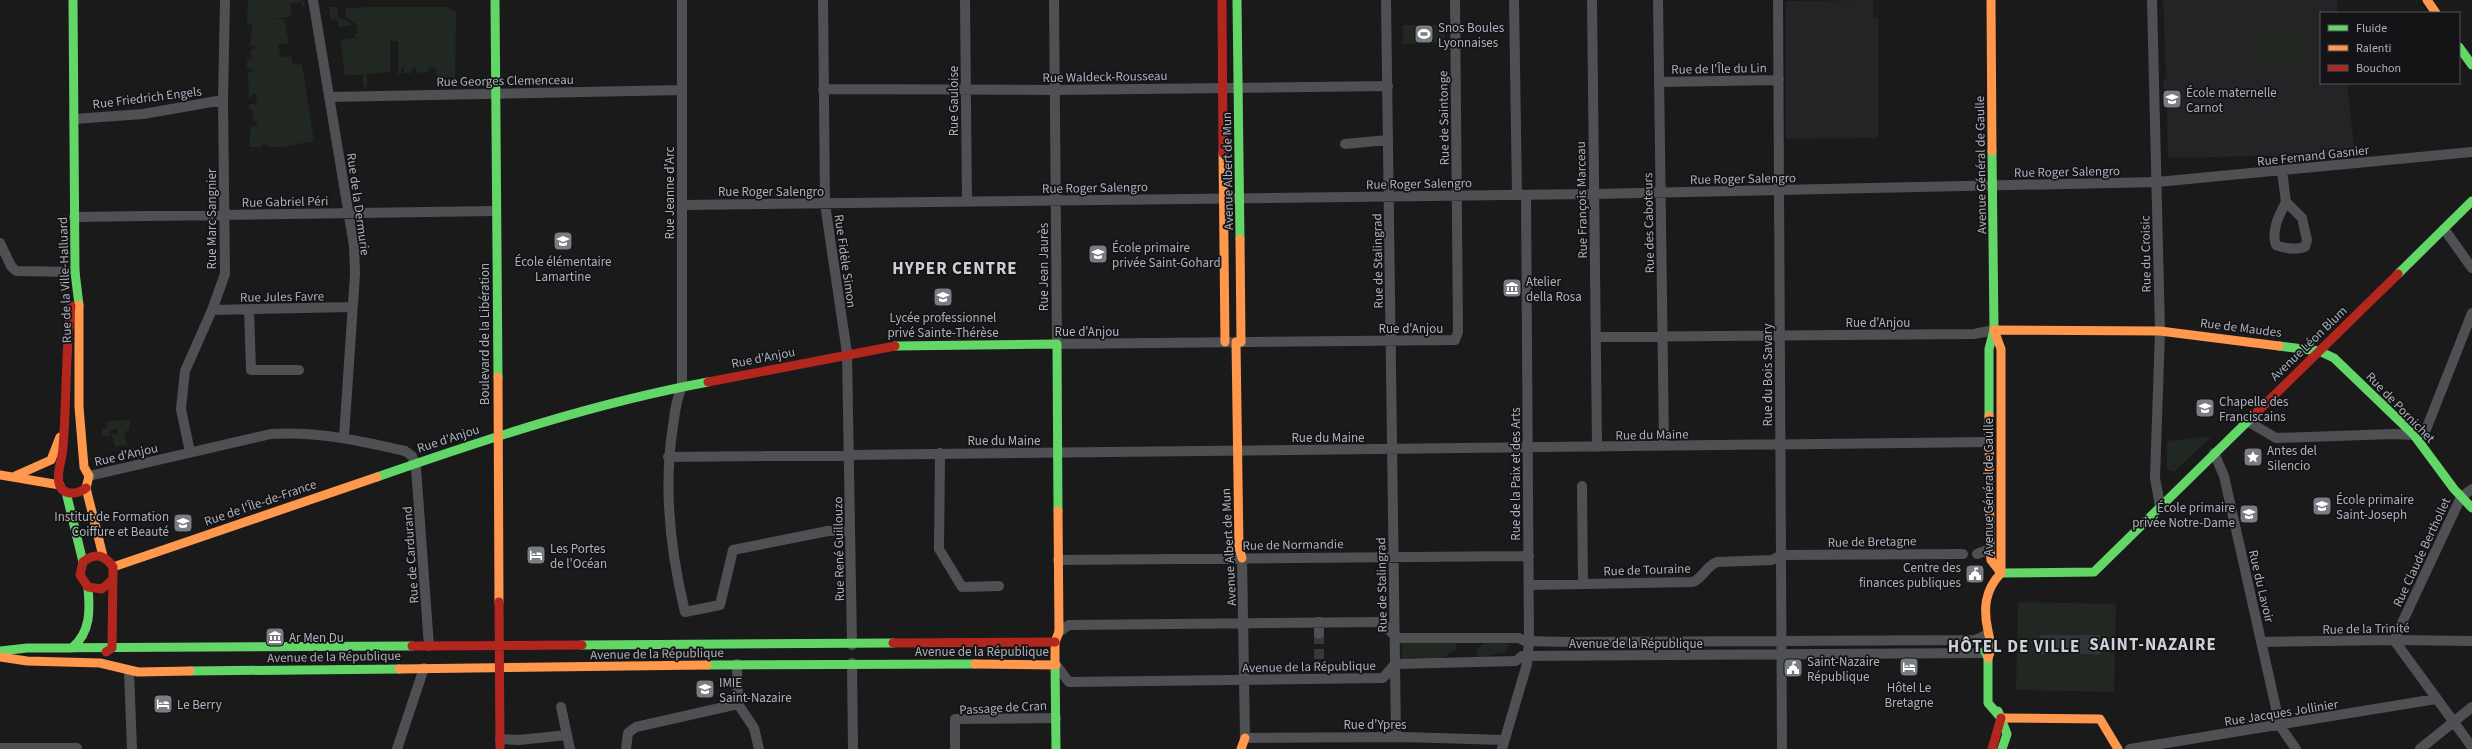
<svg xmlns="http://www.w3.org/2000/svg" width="2472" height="749" viewBox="0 0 2472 749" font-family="'Source Sans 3',sans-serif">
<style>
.built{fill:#242427}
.green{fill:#202821}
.water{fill:#2e363c}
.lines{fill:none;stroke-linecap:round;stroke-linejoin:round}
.street-tunnel{stroke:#37383b;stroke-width:10;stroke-dasharray:10 5;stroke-linecap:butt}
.street{stroke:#4f5053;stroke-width:10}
.fast{stroke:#63d668;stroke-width:9}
.slow{stroke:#ff974d;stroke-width:9}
.jam{stroke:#b3261e;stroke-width:9}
.labels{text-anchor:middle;stroke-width:3.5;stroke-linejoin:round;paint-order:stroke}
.poi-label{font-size:13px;fill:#adb1bb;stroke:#141417;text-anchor:start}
.street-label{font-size:13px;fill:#adb1bb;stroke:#141417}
.district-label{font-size:17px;font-weight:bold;letter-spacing:1px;fill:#cdd0d7;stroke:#141417}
</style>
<rect width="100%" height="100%" fill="#1a1a1b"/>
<path class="built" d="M1878,0L1873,1V17H1878V138L1786,139V1Z
M2163,0H2337V13H2321V83H2347L2355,154L2168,158L2167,107L2163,81L2166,76Z"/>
<path class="green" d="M248,0H301L304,2L305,6L302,7L301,2L290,4L292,16L273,19H284L289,43L278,45L281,57L291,56L293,65L302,64L314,141L283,147H267V144H263L262,147H249L251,126H257V121H253V110H249V104H256L257,94H252L251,98H249V83H247L248,72H253V69L247,68V59H251V49L255,50V45L250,46L252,24H247Z
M329,7H337L338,18H342L352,25L338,27L337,19L331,20Z
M367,7H451L450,10H456L455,86H454L453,77H437L436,68H429V65L428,72L417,73L416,68H412V73H404V68H401V74H398V41H390V72L367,74V87H363V75H345L340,40L355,38V34L358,33L356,24L346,17V8Z
M1403,25H1445V43L1403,44Z
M2277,28V32H2282V28H2304L2305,31H2308L2309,62H2305L2306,67L2283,68L2282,63H2278V67L2254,68V64H2251L2250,33H2253V29Z
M130,420L129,430L124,432L127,444L115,447L112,435L118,433L117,429L110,431L111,435L102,436V429L107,428V421Z
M2212,436L2174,472L2167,469V441Z
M2018,602L2116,604L2114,692L2016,690Z
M1497,639L1507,642L1509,646L1505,652L1479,658L1477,655V649L1484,643H1492Z
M1400,643H1455L1457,647C1455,652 1450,651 1447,655C1436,666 1416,652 1405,659L1401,657L1403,647Z"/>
<path class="water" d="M2040,635H2100V654H2040Z"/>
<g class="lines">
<path class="street-tunnel" d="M1319,634V668"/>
<path class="street" d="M313,0L354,246L355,274L344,437
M682,0V387C676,399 675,412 673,426C663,488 670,550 685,612L720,605L733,550L828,531H850
M823,0L825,204L847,353L852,645
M965,0L967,202
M1054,0L1057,344L1455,340L1458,332L1455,0
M1386,0L1396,737
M1514,0L1517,195
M1592,0L1597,447
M1658,0L1664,446
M1778,0L1782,749
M2152,0L2160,331L2155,478L2160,506
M1659,82L1779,80
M823,89L1055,90L1388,86
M329,97L682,90
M74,119L143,114L223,100
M1345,144L1388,140
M2282,171L2286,202L2302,218L2307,240L2305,247C2295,250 2286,249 2276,245C2271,230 2279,215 2286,202
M682,205L1594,194L2157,182L2472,152
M74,217L496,211
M2444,229L2472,268
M0,243L11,266L16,271L75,272
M212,310L352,307
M249,310L251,370H299
M1596,335L1600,337L1974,334L1994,330
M2247,421L2276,438L2393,434L2414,435L2425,432L2472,313
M190,452L181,409L185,371L212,310L225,274L223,100L225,0
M940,453L939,549L962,587L999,586
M2214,453L2224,476L2280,726L2296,749
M668,457L1989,442
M89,476L271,434C317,431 361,441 405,451L412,456L416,468L429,646
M1582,486L1583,584
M2472,489L2461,497L2394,640L2472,747
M1977,554L1990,549
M1242,558L1245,738L1403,737L1504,740
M1058,560L1529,556
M1529,585L1693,582C1704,577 1706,566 1717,562L1772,560L1781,555L1963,554
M1319,622V634
M1059,632L1069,625L1382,622L1394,635L1401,638H1519L1525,641L1569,642L1976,640L1984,636
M2261,642L2394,640L2472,641
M852,663L853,749
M737,664L738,704L754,728L759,749
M1056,665L1069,682L1383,678L1395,664L1516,661L1522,656L1985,653
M129,671L132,749
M561,707L567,735
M500,739L519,740L567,735L570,749
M0,748H77
M397,749L424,668
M626,749L628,733L636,727L738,704
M955,749V719L1056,718
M1502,749L1527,664L1529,641L1526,195
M2130,749L2436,699
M2420,749L2472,707"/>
<path class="fast" d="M73,0L75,272L79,305
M495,0L498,377
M1237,0L1240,239
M2459,47L2472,65
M2398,274L2472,201
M895,346L1057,344L1058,511
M2279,346L2319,351L2334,358L2414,435L2454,489L2472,508
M1989,416V349L1994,330L1992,151
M377,477C486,439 595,403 708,382
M66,492L83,562
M2001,573L2094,572L2252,417
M582,645L893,643
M72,648C91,632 90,610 88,587
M0,651L27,648L412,646
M1985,651L1988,658V703L2001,718
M1055,664L1056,749
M707,665L975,664
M190,671L399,669
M1998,711L2007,734L2002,749"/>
<path class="slow" d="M1991,0L1992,151
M2427,0L2436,13
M1223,153L1225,342
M1240,239L1241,342
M79,305V407L84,467L89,476L86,488L103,556
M1994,330L2160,331L2279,346
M1236,342L1239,548L1242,558
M498,377L499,602
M1989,416L1990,549L1991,560L2001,573
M0,475L60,485
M15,476L51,460L60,437
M113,567L377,477
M0,657L27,661L100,663L138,672L190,671
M1988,658C1993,648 1990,641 1988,631C1983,608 1985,590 2001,573V349L1994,330
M975,664L1056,665
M1055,664V642L1059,632L1058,511
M399,669L707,665
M2001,718L2100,719L2118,749
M1241,749L1245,738"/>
<path class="jam" d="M1222,0L1223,153
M71,306C65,353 67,400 63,447C63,458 56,472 59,483C62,496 77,495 86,488
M708,382L895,346
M2252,417L2398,274
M499,602L500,749
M893,643L1055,642
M412,646L582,645
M106,652L112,648L113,567C105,555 95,552 83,562L80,575L88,587L102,589L112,580
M1992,749L2001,718"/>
</g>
<defs>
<symbol id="stadium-square" viewBox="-11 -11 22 22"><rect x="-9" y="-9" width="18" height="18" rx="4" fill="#7a7c83" stroke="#141417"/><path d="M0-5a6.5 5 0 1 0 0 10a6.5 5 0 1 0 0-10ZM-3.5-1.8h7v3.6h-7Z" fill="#fff"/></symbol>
<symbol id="school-square" viewBox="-11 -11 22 22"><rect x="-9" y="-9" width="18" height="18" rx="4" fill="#7a7c83" stroke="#141417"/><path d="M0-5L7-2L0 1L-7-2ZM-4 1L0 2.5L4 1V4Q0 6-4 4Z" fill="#fff"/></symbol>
<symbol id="museum-square" viewBox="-11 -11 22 22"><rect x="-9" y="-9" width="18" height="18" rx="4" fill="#7a7c83" stroke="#141417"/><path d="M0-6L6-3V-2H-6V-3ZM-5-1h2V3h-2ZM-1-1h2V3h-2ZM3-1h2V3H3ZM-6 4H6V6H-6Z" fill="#fff"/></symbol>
<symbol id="sight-square" viewBox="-11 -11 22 22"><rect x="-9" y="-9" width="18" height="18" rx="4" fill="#7a7c83" stroke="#141417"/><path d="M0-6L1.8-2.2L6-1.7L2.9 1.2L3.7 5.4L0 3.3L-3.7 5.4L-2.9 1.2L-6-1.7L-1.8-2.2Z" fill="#fff"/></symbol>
<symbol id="hotel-square" viewBox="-11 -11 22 22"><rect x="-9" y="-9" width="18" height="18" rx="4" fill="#7a7c83" stroke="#141417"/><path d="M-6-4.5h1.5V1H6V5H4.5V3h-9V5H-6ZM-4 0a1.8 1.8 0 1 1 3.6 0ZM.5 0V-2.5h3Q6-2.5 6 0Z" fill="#fff"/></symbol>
<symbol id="civic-square" viewBox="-11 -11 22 22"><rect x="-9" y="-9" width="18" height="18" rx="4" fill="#7a7c83" stroke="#141417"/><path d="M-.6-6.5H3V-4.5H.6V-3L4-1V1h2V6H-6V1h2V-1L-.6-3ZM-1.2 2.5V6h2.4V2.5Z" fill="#fff"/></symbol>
<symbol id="university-square" viewBox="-11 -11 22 22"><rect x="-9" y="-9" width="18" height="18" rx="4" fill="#7a7c83" stroke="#141417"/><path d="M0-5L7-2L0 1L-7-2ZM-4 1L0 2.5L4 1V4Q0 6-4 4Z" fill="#fff"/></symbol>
</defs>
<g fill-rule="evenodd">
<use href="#stadium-square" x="1413" y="23" width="22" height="22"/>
<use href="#school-square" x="2161" y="88" width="22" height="22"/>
<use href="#school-square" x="552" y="230" width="22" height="22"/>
<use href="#school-square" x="1087" y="243" width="22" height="22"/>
<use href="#museum-square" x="1501" y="277" width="22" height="22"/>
<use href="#school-square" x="932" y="286" width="22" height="22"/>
<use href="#school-square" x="2194" y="397" width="22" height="22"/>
<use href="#sight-square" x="2242" y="446" width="22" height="22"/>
<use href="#school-square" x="2311" y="495" width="22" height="22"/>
<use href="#school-square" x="2238" y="503" width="22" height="22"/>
<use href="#school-square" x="172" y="512" width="22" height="22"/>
<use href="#hotel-square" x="525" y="544" width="22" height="22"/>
<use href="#civic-square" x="1964" y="563" width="22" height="22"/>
<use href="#museum-square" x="264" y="626" width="22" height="22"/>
<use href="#hotel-square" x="1898" y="656" width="22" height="22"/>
<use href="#civic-square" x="1782" y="657" width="22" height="22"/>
<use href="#university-square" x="694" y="678" width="22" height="22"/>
<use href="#hotel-square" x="152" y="693" width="22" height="22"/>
</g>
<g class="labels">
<g class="poi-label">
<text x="1438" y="32">Snos Boules<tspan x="1438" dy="15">Lyonnaises</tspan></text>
<text x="2186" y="97">École maternelle<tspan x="2186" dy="15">Carnot</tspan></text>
<text x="1112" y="252">École primaire<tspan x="1112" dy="15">privée Saint-Gohard</tspan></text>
<text x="563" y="266" text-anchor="middle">École élémentaire<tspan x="563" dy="15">Lamartine</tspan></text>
<text x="1526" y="286">Atelier<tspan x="1526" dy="15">della Rosa</tspan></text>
<text x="943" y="322" text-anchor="middle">Lycée professionnel<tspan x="943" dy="15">privé Sainte-Thérèse</tspan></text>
<text x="2219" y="406">Chapelle des<tspan x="2219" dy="15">Franciscains</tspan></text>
<text x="2267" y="455">Antes del<tspan x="2267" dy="15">Silencio</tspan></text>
<text x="2336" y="504">École primaire<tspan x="2336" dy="15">Saint-Joseph</tspan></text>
<text x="2235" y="512" text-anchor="end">École primaire<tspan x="2235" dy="15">privée Notre-Dame</tspan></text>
<text x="169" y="521" text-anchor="end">Institut de Formation<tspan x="169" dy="15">Coiffure et Beauté</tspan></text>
<text x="550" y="553">Les Portes<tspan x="550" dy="15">de l'Océan</tspan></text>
<text x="1961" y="572" text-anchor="end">Centre des<tspan x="1961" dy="15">finances publiques</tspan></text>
<text x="289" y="642">Ar Men Du</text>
<text x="1807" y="666">Saint-Nazaire<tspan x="1807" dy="15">République</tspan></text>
<text x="719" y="687">IMIE<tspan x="719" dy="15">Saint-Nazaire</tspan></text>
<text x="1909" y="692" text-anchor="middle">Hôtel Le<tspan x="1909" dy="15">Bretagne</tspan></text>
<text x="177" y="709">Le Berry</text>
</g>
<g class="street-label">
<text transform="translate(1719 68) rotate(-1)" y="5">Rue de l'Île du Lin</text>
<text transform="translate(1105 76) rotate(-1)" y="5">Rue Waldeck-Rousseau</text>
<text transform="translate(505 80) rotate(-1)" y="5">Rue Georges Clemenceau</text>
<text transform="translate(147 97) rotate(-7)" y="5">Rue Friedrich Engels</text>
<text transform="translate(953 101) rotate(-90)" y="5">Rue Gauloise</text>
<text transform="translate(1443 118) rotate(-91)" y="5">Rue de Saintonge</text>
<text transform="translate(2313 155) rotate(-6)" y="5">Rue Fernand Gasnier</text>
<text transform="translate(1980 165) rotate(-91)" y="5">Avenue Général de Gaulle</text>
<text transform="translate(1227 171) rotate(-91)" y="5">Avenue Albert de Mun</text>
<text transform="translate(2067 171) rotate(-1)" y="5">Rue Roger Salengro</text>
<text transform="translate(1743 178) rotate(-1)" y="5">Rue Roger Salengro</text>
<text transform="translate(1419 183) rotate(-1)" y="5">Rue Roger Salengro</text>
<text transform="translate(1095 187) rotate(-1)" y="5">Rue Roger Salengro</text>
<text x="771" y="196">Rue Roger Salengro</text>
<text transform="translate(669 193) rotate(-90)" y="5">Rue Jeanne d'Arc</text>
<text transform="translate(1581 200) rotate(-91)" y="5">Rue François Marceau</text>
<text transform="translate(285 201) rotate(-1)" y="5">Rue Gabriel Péri</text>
<text transform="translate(359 204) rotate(82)" y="5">Rue de la Dermurie</text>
<text transform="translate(211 219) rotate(-90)" y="5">Rue Marc Sangnier</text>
<text transform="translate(1648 223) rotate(-91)" y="5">Rue des Caboteurs</text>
<text transform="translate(2145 254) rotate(-91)" y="5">Rue du Croisic</text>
<text transform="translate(846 261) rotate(82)" y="5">Rue Fidèle Simon</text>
<text transform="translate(1377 261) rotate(-91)" y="5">Rue de Stalingrad</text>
<text transform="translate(1043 267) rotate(-90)" y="5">Rue Jean Jaurès</text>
<text transform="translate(64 280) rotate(-92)" y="5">Rue de la Ville-Halluard</text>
<text transform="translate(282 296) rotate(-1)" y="5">Rue Jules Favre</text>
<text x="1878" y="327">Rue d'Anjou</text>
<text transform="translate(2241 327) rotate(7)" y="5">Rue de Maudes</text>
<text x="1411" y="333">Rue d'Anjou</text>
<text x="1087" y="336">Rue d'Anjou</text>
<text transform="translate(484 334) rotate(-90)" y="5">Boulevard de la Libération</text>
<text transform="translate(2308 343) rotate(-44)" y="5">Avenue Léon Blum</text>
<text transform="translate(763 357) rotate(-11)" y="5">Rue d'Anjou</text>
<text transform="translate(1767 375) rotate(-90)" y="5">Rue du Bois Savary</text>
<text transform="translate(2401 407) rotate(46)" y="5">Rue de Pornichet</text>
<text transform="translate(1652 434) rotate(-1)" y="5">Rue du Maine</text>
<text x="1328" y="442">Rue du Maine</text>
<text transform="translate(448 438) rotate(-18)" y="5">Rue d'Anjou</text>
<text x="1004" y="445">Rue du Maine</text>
<text transform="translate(126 454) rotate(-13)" y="5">Rue d'Anjou</text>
<text transform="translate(1515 474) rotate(-90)" y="5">Rue de la Paix et des Arts</text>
<text transform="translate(1988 487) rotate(-90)" y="5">Avenue Général de Gaulle</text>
<text transform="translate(260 502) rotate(-19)" y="5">Rue de l'Île-de-France</text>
<text transform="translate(1872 541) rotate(-1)" y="5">Rue de Bretagne</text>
<text transform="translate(1293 544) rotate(-1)" y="5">Rue de Normandie</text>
<text transform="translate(1228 547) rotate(-93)" y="5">Avenue Albert de Mun</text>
<text transform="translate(838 549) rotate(-91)" y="5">Rue René Guillouzo</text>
<text transform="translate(2421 552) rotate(-65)" y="5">Rue Claude Berthollet</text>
<text transform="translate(410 555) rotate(-94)" y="5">Rue de Cardurand</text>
<text transform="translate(1647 569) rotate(-2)" y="5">Rue de Touraine</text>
<text transform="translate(1381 585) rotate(-91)" y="5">Rue de Stalingrad</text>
<text transform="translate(2262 586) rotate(77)" y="5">Rue du Lavoir</text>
<text transform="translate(2366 628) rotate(-1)" y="5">Rue de la Trinité</text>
<text x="1636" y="648">Avenue de la République</text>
<text x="982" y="656">Avenue de la République</text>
<text transform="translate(657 653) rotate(-1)" y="5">Avenue de la République</text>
<text transform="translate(334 656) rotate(-1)" y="5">Avenue de la République</text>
<text transform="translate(1309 666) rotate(-1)" y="5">Avenue de la République</text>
<text transform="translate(1003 707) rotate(-3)" y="5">Passage de Cran</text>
<text transform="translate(2281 712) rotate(-9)" y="5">Rue Jacques Jollinier</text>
<text x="1375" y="729">Rue d'Ypres</text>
</g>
<g class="district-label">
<text x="955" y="274">HYPER CENTRE</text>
<text x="2153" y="650">SAINT-NAZAIRE</text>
<text x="2014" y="652">HÔTEL DE VILLE</text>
</g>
</g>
<rect x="2320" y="12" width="140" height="72" fill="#141417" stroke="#515359"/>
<rect x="2328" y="25" width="20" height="6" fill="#63d668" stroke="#515359"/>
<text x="2356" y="32" font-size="12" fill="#adb1bb">Fluide</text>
<rect x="2328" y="45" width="20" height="6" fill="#ff974d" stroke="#515359"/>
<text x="2356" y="52" font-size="12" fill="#adb1bb">Ralenti</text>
<rect x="2328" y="65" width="20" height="6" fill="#b3261e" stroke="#515359"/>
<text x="2356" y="72" font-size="12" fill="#adb1bb">Bouchon</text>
</svg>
